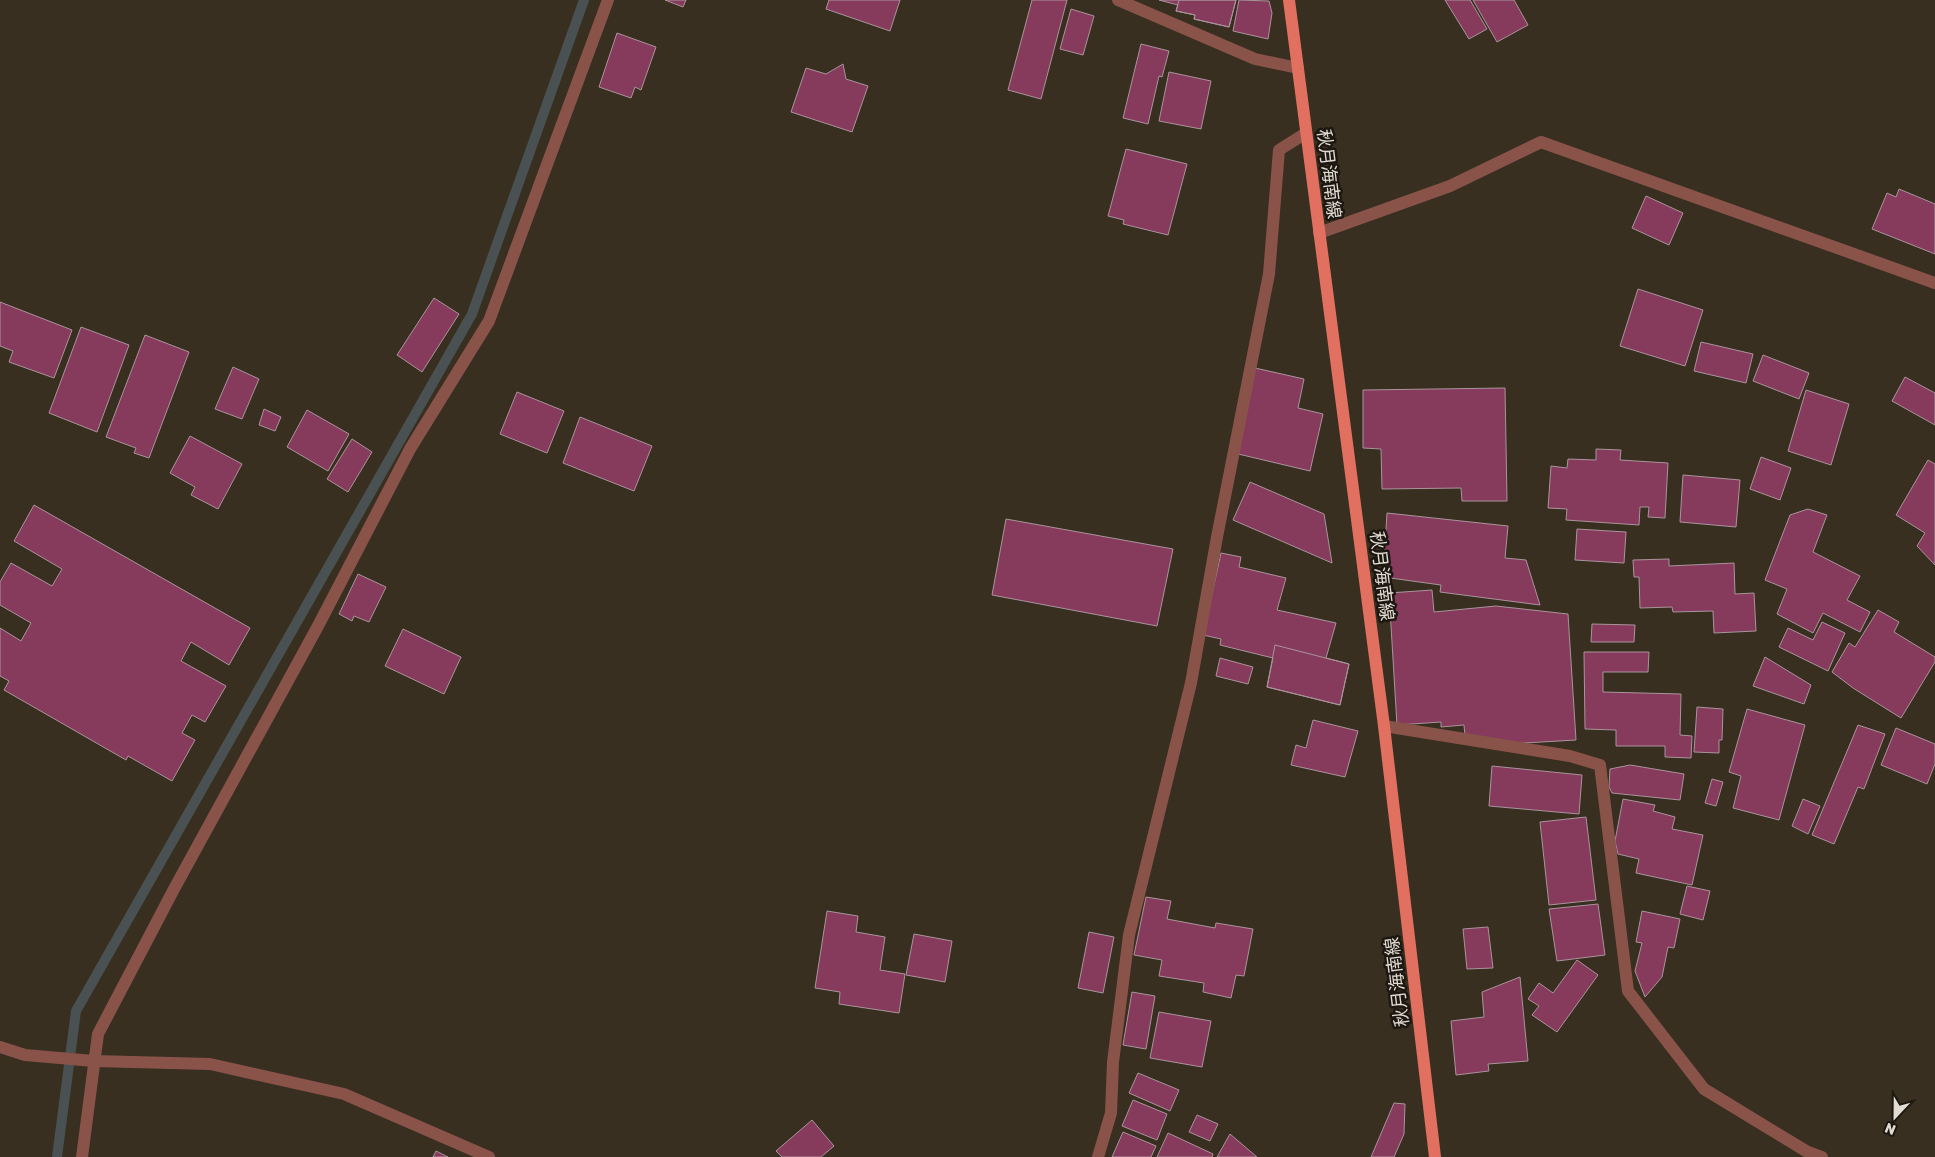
<svg xmlns="http://www.w3.org/2000/svg" width="1935" height="1157" viewBox="0 0 1935 1157" font-family="Rubik,'Noto Sans JP',sans-serif">
<style>
.lines{fill:none;stroke-linecap:round;stroke-linejoin:round}
.stream{stroke:#495152;stroke-width:10}
.building{fill:#863b5c;stroke:#aa949c}
.minor{stroke:#8a534a;stroke-width:12}
.major{stroke:#e17060;stroke-width:12}
.labels{text-anchor:middle;stroke-width:5;stroke-linejoin:round;paint-order:stroke}
.street-label{font-size:18px;fill:#e2dcd3;stroke:#1c1811}
</style>
<rect width="100%" height="100%" fill="#382f20"/>
<g class="lines">
<path class="stream" d="M57,1157L76,1011L472,314L584,0"/>
</g>
<path class="building" d="M665,0H686L683,7Z
M829,0H900L890,31L826,9Z
M1032,0H1067L1041,99L1008,90Z
M1159,0H1236L1229,27L1194,19L1195,15L1176,11L1178,5Z
M1179,0H1236L1229,27L1194,19L1195,15L1176,11Z
M1239,0L1269,1L1272,13L1268,39L1233,31Z
M1445,0H1470L1487,29L1469,39Z
M1473,0H1514L1528,25L1497,42Z
M1071,9L1094,16L1083,55L1060,49Z
M617,33L656,47L641,90L635,87L631,98L599,87Z
M1141,44L1169,51L1162,77L1159,76L1148,124L1123,118Z
M843,64L846,79L868,86L852,132L791,112L806,68L826,74Z
M1169,72L1211,81L1201,129L1159,121Z
M1126,149L1187,164L1168,235L1123,224L1124,220L1108,216Z
M1899,189L1935,204V254L1872,229L1887,193L1896,197Z
M1646,196L1683,213L1669,245L1632,228Z
M1638,289L1703,310L1685,366L1620,346Z
M434,298L459,314L422,372L397,355Z
M0,302L72,330L54,378L9,362L13,351L0,346Z
M81,327L129,345L97,432L49,413Z
M145,335L189,352L149,458L134,453L136,448L106,437Z
M1701,342L1753,354L1746,383L1694,371Z
M1763,355L1809,373L1799,399L1753,381Z
M233,367L259,379L242,419L215,409Z
M1255,368L1304,379L1298,408L1323,414L1310,471L1234,453Z
M1905,377L1935,393V425L1892,401Z
M1505,388L1507,501H1462L1461,488L1382,489L1381,449L1363,448V390Z
M1806,390L1849,404L1831,465L1788,451Z
M517,392L564,411L547,453L500,434Z
M264,409L281,417L275,431L259,425Z
M307,410L349,434L328,471L287,447Z
M580,417L652,446L634,491L563,463Z
M190,436L242,464L218,509L191,495L195,487L170,473Z
M352,439L372,452L348,492L327,479Z
M1596,449L1621,450L1620,460L1668,463L1665,518L1648,517L1649,507H1640L1639,525L1566,520L1567,509L1548,508L1551,466L1567,468L1568,459L1596,460Z
M1761,457L1791,468L1780,500L1750,489Z
M1928,460L1935,464V565L1917,546L1925,533L1896,515Z
M1683,475L1740,480L1736,527L1680,522Z
M1250,482L1324,514L1332,563L1233,520Z
M34,505L250,628L229,665L191,642L181,661L226,686L205,722L192,715L182,733L195,740L172,781L128,756L126,760L4,690L9,681L0,676V628L21,641L31,623L0,605V582L11,563L52,586L62,569L14,541Z
M1808,509L1827,515L1813,552L1860,576L1847,600L1870,612L1860,632L1823,613L1813,633L1777,614L1787,589L1765,580L1790,515Z
M1387,513L1508,526L1505,558L1526,560L1540,605L1440,592L1441,585L1383,577Z
M1006,519L1173,549L1157,626L992,595Z
M1577,529L1626,532L1624,563L1575,560Z
M1221,553L1241,557L1239,567L1286,578L1277,610L1336,623L1326,658L1349,664L1340,705L1267,687L1273,658L1220,645L1221,639L1203,635Z
M1669,559V566L1734,563L1735,594L1754,593L1756,631L1714,633L1713,611L1673,612L1672,607L1640,608L1639,577H1634L1633,560Z
M358,574L386,587L369,622L354,616L352,621L339,614Z
M1432,590L1434,612L1496,606L1568,614L1576,740L1507,744L1465,736L1464,725L1441,727V722L1397,725L1389,593Z
M1878,610L1899,622L1894,632L1935,657V662L1901,718L1853,688L1832,672L1849,643L1855,647Z
M1822,622L1845,633L1828,671L1779,647L1788,628L1813,640Z
M1592,624L1635,625L1634,642H1591Z
M403,629L461,657L444,694L385,666Z
M1275,645L1349,664L1340,705L1267,687Z
M1584,652H1649L1648,672H1603V692L1681,694L1680,735L1692,736L1691,758L1665,757V746H1616V730L1585,729Z
M1765,657L1811,685L1804,704L1753,686Z
M1220,658L1253,667L1248,684L1216,676Z
M1697,707L1723,709L1722,740H1719V753L1694,752Z
M1747,709L1805,725L1779,820L1733,808L1741,776L1729,772Z
M1313,720L1358,731L1345,777L1291,765L1296,745L1306,748Z
M1858,725L1885,734L1864,789L1858,787L1834,844L1812,835Z
M1896,728L1935,744V764L1927,784L1881,765Z
M1630,765L1684,774L1680,800L1612,793L1609,787L1610,769Z
M1492,766L1582,775L1579,814L1489,806Z
M1712,779L1723,782L1716,806L1705,803Z
M1623,799L1655,805L1653,811L1675,817L1672,829L1703,835L1692,885L1636,873L1639,859L1618,854L1615,841Z
M1803,799L1820,806L1808,834L1792,826Z
M1586,817L1596,900L1549,905L1540,822Z
M1687,886L1710,891L1703,920L1680,914Z
M1146,897L1171,901L1167,919L1215,928L1216,923L1253,929L1244,976L1236,975L1231,998L1203,992L1204,983L1159,976L1162,960L1134,955Z
M1598,904L1605,955L1557,961L1549,909Z
M827,911L858,916L856,932L885,937L880,970L905,974L899,1013L839,1004L840,992L815,988Z
M1642,911L1680,919L1674,948L1668,947L1662,977L1645,997L1635,971L1642,943L1636,942Z
M1488,927L1493,968L1467,969L1463,929Z
M1089,932L1114,937L1103,993L1078,988Z
M914,934L952,941L945,982L906,975Z
M1577,960L1598,975L1557,1032L1532,1015L1539,1006L1528,999L1539,983L1553,993Z
M1520,977L1528,1061L1488,1064L1489,1071L1456,1075L1451,1021L1484,1017L1482,992Z
M1132,992L1155,996L1146,1049L1123,1045Z
M1159,1012L1211,1021L1202,1067L1150,1058Z
M1138,1073L1179,1090L1170,1111L1129,1093Z
M1133,1100L1167,1114L1157,1140L1122,1126Z
M1394,1103L1405,1104L1404,1134L1394,1157H1371Z
M1197,1115L1218,1124L1210,1141L1189,1132Z
M812,1120L834,1146L821,1157H782L776,1151Z
M1123,1132L1156,1146L1151,1157H1112Z
M1168,1133L1213,1154L1212,1157H1157Z
M1230,1134L1257,1157H1217Z
M436,1151L448,1157H433Z"/>
<g class="lines">
<path class="minor" d="M1118,0L1255,59L1298,68
M1319,233L1450,186L1541,142L1935,283
M1384,726L1570,756L1600,765L1628,991L1704,1089L1806,1151L1822,1157
M0,1047L25,1055L94,1061L210,1064L344,1094L489,1157
M82,1157L98,1034L174,889L318,626L410,449L489,321L608,0
M1098,1157L1111,1113L1113,1062L1129,935L1191,683L1217,537L1269,274L1279,150L1306,133"/>
<path class="major" d="M1289,0L1384,726L1435,1157"/>
</g>
<g class="labels">
<g class="street-label">
<text transform="translate(1329 174) rotate(83)" y="6">秋月海南線</text>
<text transform="translate(1382 576) rotate(83)" y="6">秋月海南線</text>
<text transform="translate(1397 982) rotate(-97)" y="6">秋月海南線</text>
</g>
</g>
<g transform="translate(1895 1117) rotate(202)" stroke="#1c1811" stroke-width="4" paint-order="stroke">
<path d="M0-4L9 19L0 12L-9 19Z" fill="#e2dcd3"/>
<text y="-8" font-size="14" font-weight="bold" text-anchor="middle" fill="#e2dcd3">N</text>
</g>
</svg>
